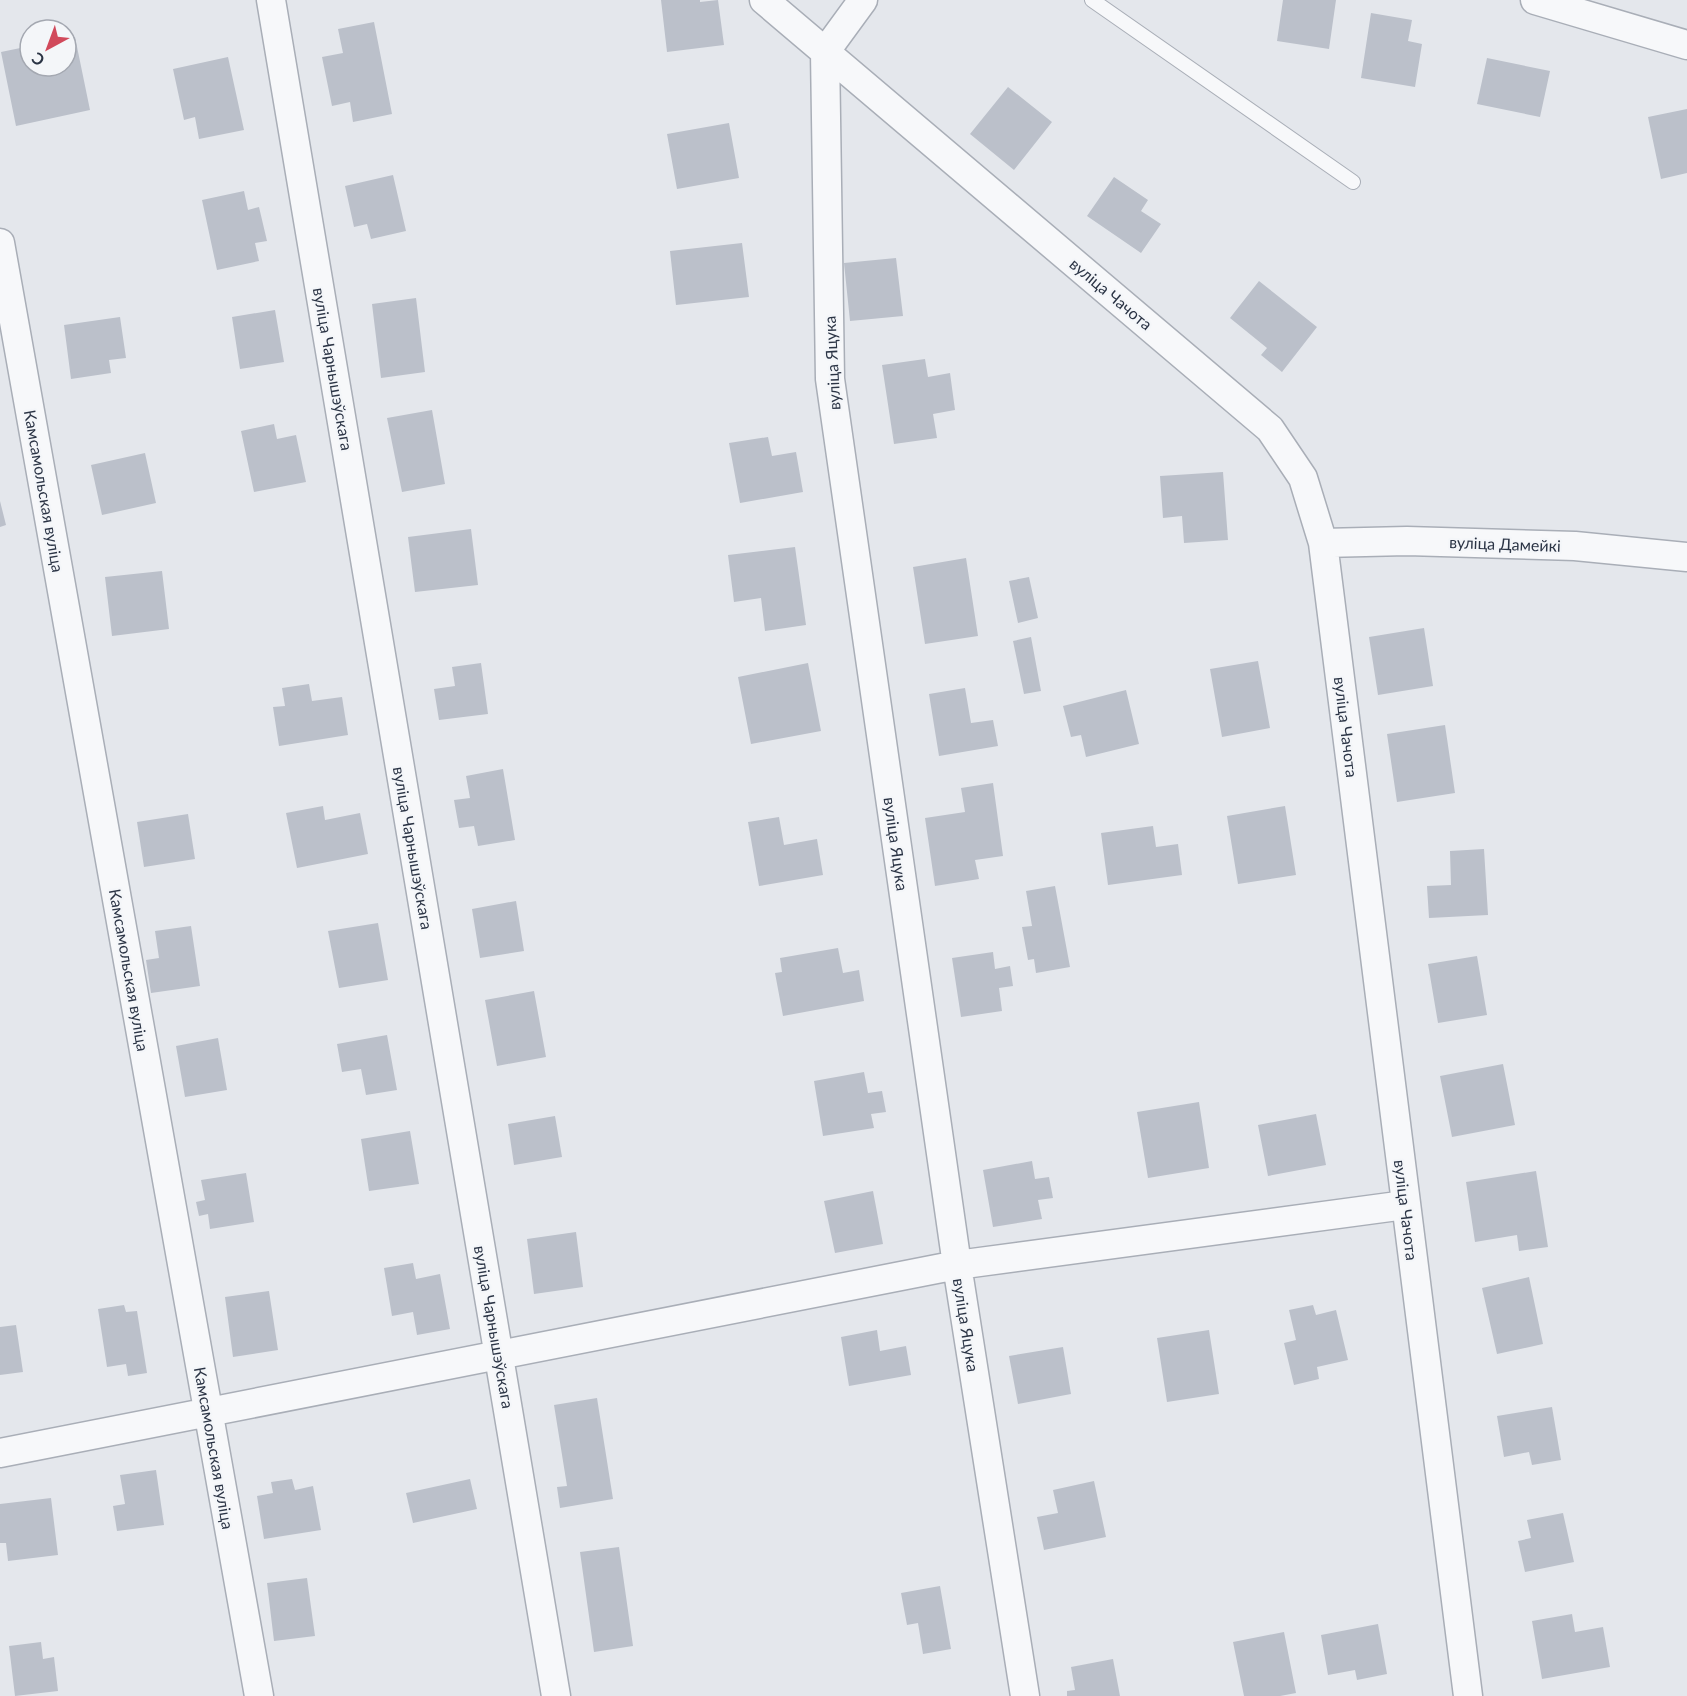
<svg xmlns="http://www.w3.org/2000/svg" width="1687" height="1696" viewBox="0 0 1687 1696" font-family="Lato,sans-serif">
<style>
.building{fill:#bbc0ca}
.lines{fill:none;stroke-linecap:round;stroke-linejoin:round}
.service-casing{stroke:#a9aeb7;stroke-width:16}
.minor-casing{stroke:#a9aeb7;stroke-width:31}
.service{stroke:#f7f8fa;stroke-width:14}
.minor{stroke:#f7f8fa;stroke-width:28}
.labels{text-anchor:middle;stroke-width:4.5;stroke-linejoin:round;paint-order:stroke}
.street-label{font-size:16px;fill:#2b3445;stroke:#f4f6f9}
</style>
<rect width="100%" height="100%" fill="#e4e7ec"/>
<path class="building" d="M661,0H700V2L718,0L724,45L667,52Z
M1283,0H1336L1329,49L1277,41Z
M1371,13L1412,20L1408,41L1422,44L1415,87L1361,78Z
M374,22L392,114L353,122L350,102L332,106L322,57L343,53L338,29Z
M75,37L90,110L16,126L1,52L30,46V66H66V38Z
M228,57L244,130L199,139L195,117L184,120L173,69Z
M1487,58L1550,71L1540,117L1477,104Z
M1008,87L1052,122L1014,170L970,134Z
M1687,109V173L1661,179L1648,117Z
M729,123L739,178L677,189L667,134Z
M393,175L406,231L371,239L367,224L354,227L345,186Z
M1114,177L1148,200L1141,211L1161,224L1141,253L1087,216Z
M244,191L248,210L259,207L267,241L255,243L259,261L217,270L202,200Z
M742,243L749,297L676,305L670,251Z
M896,258L903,316L850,321L844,263Z
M1259,281L1317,327L1282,372L1261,355L1267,348L1230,318Z
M416,298L425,372L381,378L372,304Z
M275,310L284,362L240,369L232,317Z
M120,317L126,358L109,360L111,373L71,379L64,325Z
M925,359L928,377L950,373L955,410L933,414L937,438L894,444L882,365Z
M432,410L445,484L402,492L387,418Z
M274,424L277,439L296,435L306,482L254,492L241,431Z
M768,437L772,456L796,452L803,492L740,503L729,443Z
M145,453L156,503L102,515L91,465Z
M1223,472L1228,540L1184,543L1182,516L1163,518L1160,476Z
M0,501L6,525L0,527Z
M471,529L478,585L415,592L408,537Z
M795,547L806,625L765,631L761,598L734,602L728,555Z
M966,558L978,636L925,644L913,567Z
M162,571L169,629L112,636L105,577Z
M1029,577L1038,618L1018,623L1009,581Z
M1424,628L1433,686L1378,695L1369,637Z
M1031,637L1041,691L1024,694L1013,641Z
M1258,661L1270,728L1222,737L1210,669Z
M481,663L488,714L439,720L434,689L455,686L452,667Z
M808,663L821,731L751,744L738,677Z
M309,684L312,701L342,697L348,735L279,746L273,707L285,706L282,688Z
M965,688L971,723L993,720L998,746L939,756L929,694Z
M1126,690L1139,744L1086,757L1081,735L1071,737L1063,706Z
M1445,725L1455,793L1397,802L1387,734Z
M503,769L515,840L478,846L474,826L459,828L454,800L470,798L466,776Z
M993,783L1003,856L975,860L979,879L935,886L925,818L965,812L961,788Z
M323,806L325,820L360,813L368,854L297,868L286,813Z
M1285,806L1296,875L1238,884L1227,816Z
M188,814L195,859L144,867L137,822Z
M779,817L784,845L817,839L823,875L759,886L748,822Z
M1153,826L1156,847L1178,844L1182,875L1108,885L1101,833Z
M1484,849L1488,915L1429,918L1427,886L1451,885L1450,851Z
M1055,886L1070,967L1036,973L1034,959L1028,960L1022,927L1032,926L1026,891Z
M516,901L524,951L480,958L472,909Z
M378,923L388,980L339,988L328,931Z
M191,926L200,986L151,993L146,960L159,958L155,931Z
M838,948L843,973L859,970L864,1001L783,1016L775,973L782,972L780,958Z
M993,952L995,969L1010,966L1013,986L999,988L1002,1011L961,1017L952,958Z
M1477,956L1487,1015L1438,1023L1428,964Z
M534,991L546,1057L497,1066L485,1000Z
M387,1035L397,1090L366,1095L361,1069L342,1072L337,1044Z
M218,1038L227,1090L185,1097L176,1046Z
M1503,1064L1515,1125L1452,1137L1440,1076Z
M864,1072L868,1093L882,1091L886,1112L871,1114L874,1128L823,1136L814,1081Z
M1199,1102L1209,1168L1148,1178L1137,1112Z
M1316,1114L1326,1165L1268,1176L1258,1125Z
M555,1116L562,1157L514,1165L508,1124Z
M410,1131L419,1184L369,1191L361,1139Z
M1032,1161L1035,1179L1049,1177L1053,1198L1038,1200L1042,1219L993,1227L983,1170Z
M1536,1171L1548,1247L1519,1251L1517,1235L1475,1242L1466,1182Z
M246,1173L254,1222L210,1229L208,1214L199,1216L196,1202L205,1200L201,1180Z
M873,1191L883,1244L835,1253L824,1201Z
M576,1232L583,1287L534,1294L527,1239Z
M413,1263L416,1279L440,1274L450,1329L417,1335L413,1312L392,1316L384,1268Z
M1529,1277L1543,1344L1497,1354L1482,1288Z
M269,1291L278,1350L233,1357L225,1297Z
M124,1305L126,1312L137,1311L147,1373L128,1376L126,1364L107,1367L98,1309Z
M1313,1305L1316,1315L1336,1310L1348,1360L1317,1367L1319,1379L1294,1385L1284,1343L1296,1340L1289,1310Z
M16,1325L23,1372L0,1375V1327Z
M877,1330L880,1351L906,1346L911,1375L849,1386L841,1337Z
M1209,1330L1219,1394L1167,1402L1157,1338Z
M1063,1347L1071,1394L1018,1404L1009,1356Z
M597,1398L613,1499L560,1508L557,1487L567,1486L554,1405Z
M1552,1407L1561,1460L1532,1465L1529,1452L1504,1457L1497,1416Z
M156,1470L164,1525L117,1531L113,1506L125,1504L120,1475Z
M292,1479L295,1490L313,1486L321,1530L264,1539L257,1496L273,1493L271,1482Z
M470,1479L477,1509L413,1523L406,1493Z
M1094,1481L1106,1537L1044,1550L1037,1517L1058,1513L1053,1490Z
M51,1498L58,1555L8,1561L6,1543H0V1504Z
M1563,1513L1574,1562L1525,1572L1518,1541L1531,1538L1527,1520Z
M619,1547L633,1646L594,1652L580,1552Z
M307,1578L315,1636L274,1641L267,1583Z
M940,1586L951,1649L923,1654L918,1623L907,1625L901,1593Z
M1572,1614L1575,1632L1603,1627L1610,1667L1542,1679L1532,1621Z
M1378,1624L1387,1674L1357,1680L1355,1670L1328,1675L1321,1635Z
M1284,1632L1296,1693L1280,1696H1244L1233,1642Z
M41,1642L43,1659L54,1657L58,1691L15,1696L9,1646Z
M1113,1659L1120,1696H1067V1691L1075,1690L1071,1667Z"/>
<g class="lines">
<defs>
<path id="service" d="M1092,0L1353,182"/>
<path id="minor" d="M271,0L556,1696
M764,0L1270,429L1303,478L1323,543L1468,1696
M863,0L825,52L830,379L957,1265L1025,1696
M1535,0L1687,45
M0,243L259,1696
M1323,543L1407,541L1575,546L1687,557
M0,1453L957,1265L1405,1205"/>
</defs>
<use href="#service" class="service-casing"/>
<use href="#minor" class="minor-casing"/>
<use href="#service" class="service"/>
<use href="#minor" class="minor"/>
</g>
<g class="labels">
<g class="street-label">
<text transform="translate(1111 294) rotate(40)" y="6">вуліца Чачота</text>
<text transform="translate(832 363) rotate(-93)" y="6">вуліца Яцука</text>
<text transform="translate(333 369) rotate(80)" y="6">вуліца Чарнышэўскага</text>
<text transform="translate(44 491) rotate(80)" y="6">Камсамольская вуліца</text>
<text transform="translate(1505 544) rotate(2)" y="6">вуліца Дамейкі</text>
<text transform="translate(1346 727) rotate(83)" y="6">вуліца Чачота</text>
<text transform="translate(896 844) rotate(82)" y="6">вуліца Яцука</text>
<text transform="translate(413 848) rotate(80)" y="6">вуліца Чарнышэўскага</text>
<text transform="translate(129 970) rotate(80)" y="6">Камсамольская вуліца</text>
<text transform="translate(1406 1210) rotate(83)" y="6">вуліца Чачота</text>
<text transform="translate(966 1325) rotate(81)" y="6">вуліца Яцука</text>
<text transform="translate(494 1327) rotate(80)" y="6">вуліца Чарнышэўскага</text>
<text transform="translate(214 1448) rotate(80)" y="6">Камсамольская вуліца</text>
</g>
</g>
<g transform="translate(48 48) rotate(221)"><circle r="28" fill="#f4f6f9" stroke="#a4a8b1" stroke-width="1.5"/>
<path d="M0-4.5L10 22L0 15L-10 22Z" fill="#d1495b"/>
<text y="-9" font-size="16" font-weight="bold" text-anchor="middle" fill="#2b3445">С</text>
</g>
</svg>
